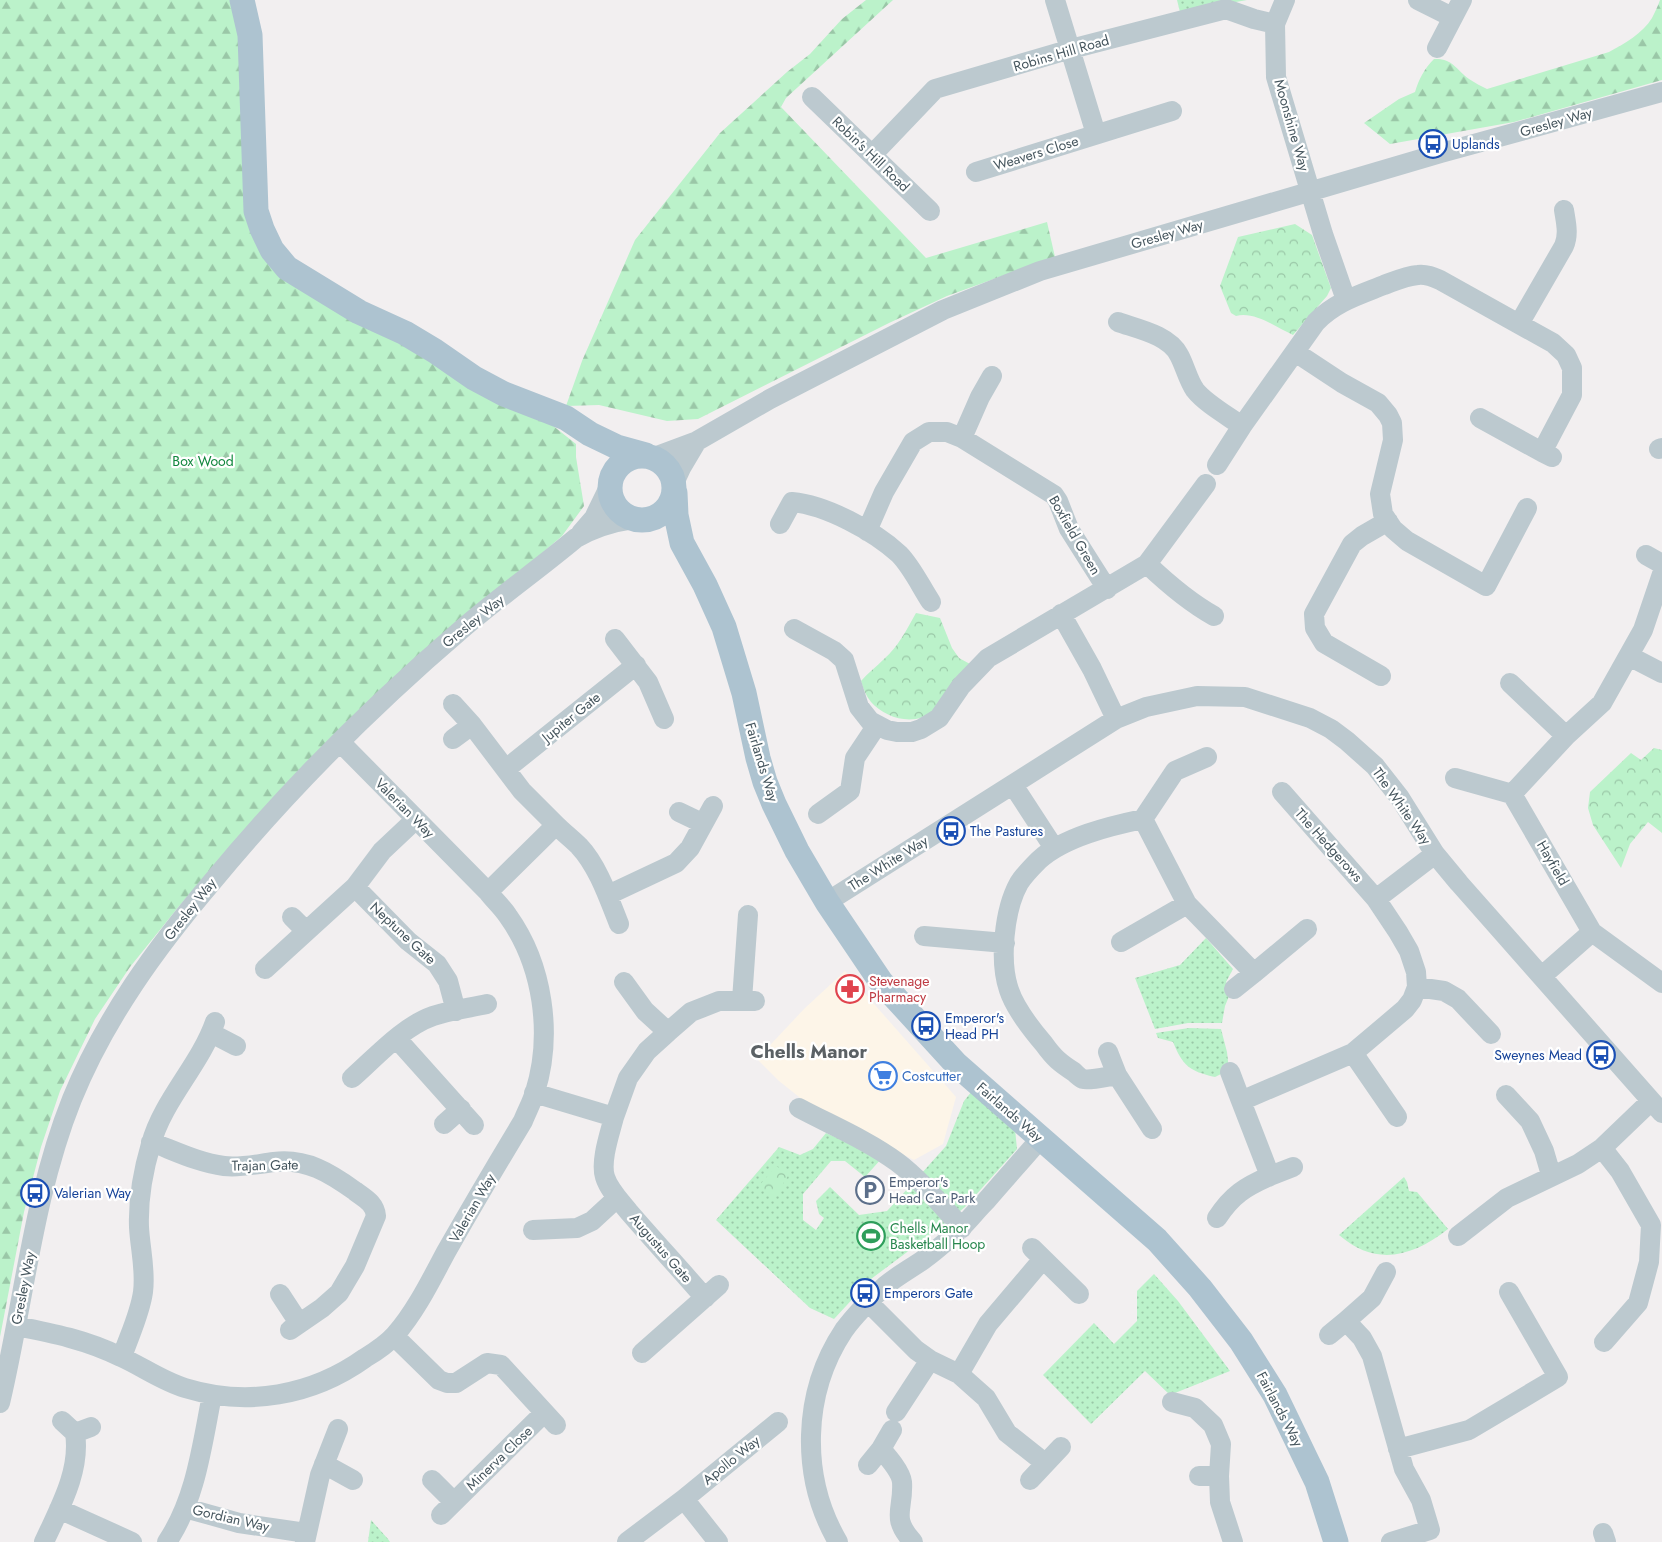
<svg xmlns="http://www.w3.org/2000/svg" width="1662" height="1542" viewBox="0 0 1662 1542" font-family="Jost,sans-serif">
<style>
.commercial{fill:#fdf5e8}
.grass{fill:url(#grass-dots)}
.forest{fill:url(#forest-firs)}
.park{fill:url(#park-crowns)}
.pitch{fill:#bbf2ca}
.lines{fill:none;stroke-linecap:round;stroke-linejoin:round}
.minor{stroke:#bcc9cf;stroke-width:20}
.major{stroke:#adc3d0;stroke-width:25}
.labels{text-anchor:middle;stroke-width:4.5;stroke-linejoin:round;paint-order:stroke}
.street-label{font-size:14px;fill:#46565e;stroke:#fff}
.transit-label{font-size:14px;fill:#164399;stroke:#fff;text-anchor:start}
.park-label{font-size:14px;fill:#10863d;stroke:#fff}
.health-label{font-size:14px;fill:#be3a42;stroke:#fff;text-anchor:start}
.shop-label{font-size:14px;fill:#366cbe;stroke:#fff;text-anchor:start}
.service-label{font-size:14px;fill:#4e5e75;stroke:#fff;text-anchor:start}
.leisure-label{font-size:14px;fill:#27864d;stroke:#fff;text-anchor:start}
.district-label{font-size:19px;font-weight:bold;fill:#5b6165;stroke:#fff}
</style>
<defs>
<pattern id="grass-dots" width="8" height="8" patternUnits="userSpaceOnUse" patternTransform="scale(1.25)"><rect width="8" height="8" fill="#bbf2ca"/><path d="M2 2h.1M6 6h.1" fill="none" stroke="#9ac7a7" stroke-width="1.8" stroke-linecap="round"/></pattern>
<pattern id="forest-firs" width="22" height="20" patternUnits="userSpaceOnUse" patternTransform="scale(1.25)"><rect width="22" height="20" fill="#bbf2ca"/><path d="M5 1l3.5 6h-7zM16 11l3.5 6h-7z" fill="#9ac7a7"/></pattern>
<pattern id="park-crowns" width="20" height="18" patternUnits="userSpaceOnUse" patternTransform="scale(1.25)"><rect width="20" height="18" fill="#bbf2ca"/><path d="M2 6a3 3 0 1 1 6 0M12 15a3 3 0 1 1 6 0" fill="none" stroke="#9ac7a7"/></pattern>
</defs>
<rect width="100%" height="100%" fill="#f2eff0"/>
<path class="commercial" d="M845,971L956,1097L943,1144L914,1160L813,1108L779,1081L757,1059L804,1009Z"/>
<path class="grass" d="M1177,0H1247L1180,12Z
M1206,938L1233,969L1226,982L1232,989L1225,1006L1222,1023H1188L1155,1029L1135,978L1180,965Z
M1189,1028L1221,1029L1227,1052L1229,1070L1215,1077C1189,1071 1183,1066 1173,1042L1158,1038L1156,1033Z
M972,1091L1015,1129L1017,1149L965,1207L938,1229L871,1279L834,1319L810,1308L716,1220L779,1147L800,1155L813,1149L826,1133L882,1158L865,1177L845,1161H831L803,1194V1220L816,1230L824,1218L819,1214L816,1201L830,1187L859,1215L887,1211L912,1184L946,1146L964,1101Z
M1404,1177L1407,1182L1409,1191L1417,1192L1448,1229C1412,1257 1376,1267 1339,1235Z
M1154,1274L1178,1301L1230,1371L1170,1395L1145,1371L1091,1424L1043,1375L1094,1323L1114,1344L1137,1321V1291Z
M371,1520L388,1539L390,1542H368Z"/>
<path class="forest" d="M0,0H233L239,25L257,238L547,421L576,444V457L584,506L562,536L506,584L224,854L180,905L130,967L95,1019L60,1091L41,1147L24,1212L0,1337Z
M866,0H893L786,98L781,107L926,258L1047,222L1055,257L947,296L889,323L698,419L667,421L599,405L566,406L582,361L635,240L720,133L787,72L810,54L842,19Z
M1660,0H1662V80L1514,122L1390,144L1364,123L1399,99L1415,92C1419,79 1424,69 1434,59C1452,58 1456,69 1469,79C1475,83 1481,86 1487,89L1609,52C1624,44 1643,33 1652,18C1655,12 1658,6 1660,0Z"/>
<path class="park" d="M1295,224L1312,235L1331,288L1327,296L1293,335C1277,328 1255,311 1236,316L1231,313L1220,286L1238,237Z
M916,613L940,618L952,648L959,658L970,664C958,679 947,697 934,710C916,727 886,719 871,702C866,696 863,688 861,681C868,673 876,667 884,659C898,647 907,629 916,613Z
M1654,748L1662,750V833L1648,822L1630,844L1621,868L1593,825L1588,808L1590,792L1631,753L1641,760Z
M776,1166L789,1174L773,1200L759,1186Z"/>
<path class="pitch" d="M872,1223L885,1237L871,1250L858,1236Z"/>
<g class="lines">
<path class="minor" d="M1055,0L1096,134
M1285,0L1275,24L1276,77L1323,234L1346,300
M1418,0L1452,17
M1437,48L1462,0
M812,97L930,211
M872,155L935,89L1071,49L1226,9L1254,19L1275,24
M976,172L1172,111
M1118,322C1138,329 1169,335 1179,355C1185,366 1188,380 1195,390C1205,403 1228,416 1242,426
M1519,324L1564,246C1569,234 1566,223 1564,210
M1295,352L1342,383L1378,403L1388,415L1392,423L1393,440L1380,494L1383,514L1393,529L1407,541L1486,586L1527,508
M1480,418L1542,452
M962,438L980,397L992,376
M1659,449L1662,448
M654,457L697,441L770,399L943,310L1040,271L1441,153L1662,92
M1217,465L1242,426L1316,322C1335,302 1359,295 1384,285C1395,281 1406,276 1418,275C1426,274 1433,277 1440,280L1553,343L1566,355L1572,368V395L1542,452L1552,457
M675,481L681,468L697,441
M780,524L792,502C826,505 874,531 899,554C912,567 921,587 931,602
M867,531L884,492L913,442L929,432H947L962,438L1054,495L1058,501L1069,529L1107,589
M581,533L594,518L610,485
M1646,555L1662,564
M1147,564C1168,584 1189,602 1214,616
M1061,614L1092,669L1116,719
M794,629L834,651L844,660L859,707L870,721L887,730L897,732H912L921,729L939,718L961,686L988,658L1147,564L1206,484
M615,639L648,682L664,719
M1629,656L1662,673
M1381,676L1324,643L1315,628L1314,614L1352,544L1362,536L1388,521
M1510,683L1566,736
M453,704L472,725L522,791L556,825L488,892
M453,739L472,725
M506,769L636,665
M1455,778L1512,794L1592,932L1662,983
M1013,785L1054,848
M1512,794L1566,736L1602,703L1643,630L1662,574
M679,812L702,823
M818,814L850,791L855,758L877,725
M1143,819L1175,771L1207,757
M556,825C563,832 572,839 579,846C598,866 609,899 619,924
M355,887L408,941L437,964L448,981L456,1011
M608,895L676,863L690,848L713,806
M1376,899L1435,854
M827,902L1116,719L1146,707L1197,696L1245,697L1310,718L1331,729L1347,741L1375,766L1400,798L1435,854L1459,883L1662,1113
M292,917L306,931
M924,936L1005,943
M1121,942L1187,904
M265,969L355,887L382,851L416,819
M1542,976L1592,932
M1417,987L1444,991L1458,999L1491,1034
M1234,989L1254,973
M742,1000L748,915
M668,1032L691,1012L719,1001H755
M211,1033L236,1046
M397,1039L474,1125
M1108,1052L1117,1075
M1353,1053L1397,1117
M1230,1072L1241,1101
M352,1078C376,1057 402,1027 433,1016C450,1010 469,1008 487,1004
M534,1093L614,1117L628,1078L647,1051L668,1032L645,1011L624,982
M1506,1095L1530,1121L1544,1151L1551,1175
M799,1108C831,1125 867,1140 897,1162C920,1179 942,1206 962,1228
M614,1117C610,1133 600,1161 605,1177C609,1190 621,1202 629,1212C654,1241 680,1269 705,1298
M444,1124L461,1109
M1152,1129L1117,1075C1109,1076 1090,1081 1083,1079C1080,1078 1076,1074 1074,1072C1060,1063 1054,1058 1044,1044C1032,1030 1015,1008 1009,990C999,961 1004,910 1019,883C1024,875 1032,867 1039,860C1064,837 1110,826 1143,819L1187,904L1254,973L1307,929
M151,1142C175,1151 199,1163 224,1166C241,1168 257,1164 274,1162C306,1158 330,1173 355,1191C364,1198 375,1203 376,1216L355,1266L339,1293L322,1308L290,1330
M1270,1176L1293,1167
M1217,1218C1232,1195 1245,1187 1270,1176L1241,1101L1353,1053L1405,1009L1412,1000L1417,987L1416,972L1409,951L1398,932L1376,899L1282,792
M533,1230L577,1228L592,1221L617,1198
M1458,1236L1507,1198L1578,1164L1602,1148
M1032,1248L1079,1294
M1386,1272L1372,1298L1346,1321L1362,1338L1372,1356L1404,1469L1421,1500L1430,1530L1391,1542
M280,1294L299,1323
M869,1303L916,1350L930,1360L959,1374L986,1398L1007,1433L1045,1463
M16,1326C52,1333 87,1340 121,1357C143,1367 162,1381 185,1388C247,1407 312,1396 365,1358C375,1352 387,1344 395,1335C416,1311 431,1280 446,1252C471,1208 497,1164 523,1121C527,1111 532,1102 535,1092C553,1034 543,965 508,916C502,907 494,900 488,892L340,742
M1329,1335L1346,1321
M394,1336L439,1380L447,1383H456L487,1363L501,1365L556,1425
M1604,1342L1638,1303L1649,1262L1651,1225L1620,1171L1602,1148L1651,1101
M642,1353L719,1285
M122,1357C129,1336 140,1314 143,1292C146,1270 140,1248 139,1227C138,1199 143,1171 151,1144C163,1100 200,1065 215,1022
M959,1374L988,1324L1043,1259
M1172,1402L1195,1408L1213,1425L1221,1444L1219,1476L1220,1502L1233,1542
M0,1403C24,1302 33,1196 72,1099C105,1018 156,948 212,882C287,791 372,706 462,629C499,597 539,569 576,538C595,527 612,522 633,519
M896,1412L930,1360
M62,1421L75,1433
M881,1449C888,1457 901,1472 902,1482C904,1510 890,1517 913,1542
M1398,1449L1469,1430L1558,1377L1509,1292
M324,1464L353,1480
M868,1465L881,1449L892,1430
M1199,1476H1219
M432,1480L454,1502
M1030,1480L1061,1447
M684,1499L718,1542
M185,1508L239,1523L306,1533
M59,1509L132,1542
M441,1515L544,1413
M1603,1533L1606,1542
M44,1542C59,1509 81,1471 75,1433L91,1427
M167,1542C196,1499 202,1445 212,1395
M305,1542L320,1475L338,1429
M627,1542L684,1499L778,1422
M838,1542C800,1477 802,1393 844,1330C855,1315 871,1299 885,1286C897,1276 910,1269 923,1260C936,1251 948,1240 960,1229C969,1220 977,1210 986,1201C1004,1180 1023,1159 1041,1138"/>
<path class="major" d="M242,0L250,35L256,211L262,229L272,250L287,268L359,312L405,333L435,351L474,378L504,394L566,418L590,434L617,447L646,455
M610 488a32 32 0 1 1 64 0a32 32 0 1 1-64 0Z
M675,493L676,515L682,543L705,585L724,627L744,693L758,758L765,782L774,804L797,851L827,902L881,982L956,1064L1157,1240L1200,1288L1241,1341L1275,1395L1317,1482L1336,1542"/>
</g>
<defs>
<symbol id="bus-ring" viewBox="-11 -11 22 22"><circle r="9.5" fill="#fff" stroke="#1a4fb4" stroke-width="1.5"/><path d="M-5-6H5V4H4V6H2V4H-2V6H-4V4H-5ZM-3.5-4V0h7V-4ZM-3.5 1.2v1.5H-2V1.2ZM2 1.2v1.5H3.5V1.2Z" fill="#1a4fb4"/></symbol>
<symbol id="pharmacy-ring" viewBox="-11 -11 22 22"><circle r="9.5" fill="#fff" stroke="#e0444e" stroke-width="1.5"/><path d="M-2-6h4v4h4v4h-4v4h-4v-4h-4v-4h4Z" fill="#e0444e"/></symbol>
<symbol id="supermarket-ring" viewBox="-11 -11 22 22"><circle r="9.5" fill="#fff" stroke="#3f7fe0" stroke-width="1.5"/><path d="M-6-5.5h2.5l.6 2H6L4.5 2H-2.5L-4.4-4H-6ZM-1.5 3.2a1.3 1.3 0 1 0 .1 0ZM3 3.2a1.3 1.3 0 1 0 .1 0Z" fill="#3f7fe0"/></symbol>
<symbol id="parking-ring" viewBox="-11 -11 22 22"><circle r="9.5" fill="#fff" stroke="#5c6f8a" stroke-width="1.5"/><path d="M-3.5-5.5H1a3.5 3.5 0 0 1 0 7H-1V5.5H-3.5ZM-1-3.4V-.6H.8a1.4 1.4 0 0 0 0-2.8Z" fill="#5c6f8a"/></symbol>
<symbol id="stadium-ring" viewBox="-11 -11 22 22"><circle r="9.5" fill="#fff" stroke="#2e9e5b" stroke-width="1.5"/><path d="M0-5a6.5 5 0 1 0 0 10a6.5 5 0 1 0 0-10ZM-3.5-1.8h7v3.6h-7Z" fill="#2e9e5b"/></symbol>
</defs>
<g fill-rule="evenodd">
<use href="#bus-ring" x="1417" y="128" width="32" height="32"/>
<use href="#bus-ring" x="935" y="815" width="32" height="32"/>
<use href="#pharmacy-ring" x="834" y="973" width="32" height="32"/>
<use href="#bus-ring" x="910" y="1010" width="32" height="32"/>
<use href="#bus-ring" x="1585" y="1039" width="32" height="32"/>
<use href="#supermarket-ring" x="867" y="1060" width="32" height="32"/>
<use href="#parking-ring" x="854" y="1174" width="32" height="32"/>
<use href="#bus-ring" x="19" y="1177" width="32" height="32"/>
<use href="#stadium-ring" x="855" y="1220" width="32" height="32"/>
<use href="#bus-ring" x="849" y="1277" width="32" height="32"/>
</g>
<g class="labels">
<g class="street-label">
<text transform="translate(1061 53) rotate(-16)" y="5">Robins Hill Road</text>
<text transform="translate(1556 122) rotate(-16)" y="5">Gresley Way</text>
<text transform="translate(1292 125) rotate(74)" y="5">Moonshine Way</text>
<text transform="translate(1036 153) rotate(-17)" y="5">Weavers Close</text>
<text transform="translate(871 154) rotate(44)" y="5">Robin's Hill Road</text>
<text transform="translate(1167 234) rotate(-16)" y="5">Gresley Way</text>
<text transform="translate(1075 535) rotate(60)" y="5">Boxfield Green</text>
<text transform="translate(473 621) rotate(-39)" y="5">Gresley Way</text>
<text transform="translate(571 717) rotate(-39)" y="5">Jupiter Gate</text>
<text transform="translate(762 762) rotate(73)" y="5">Fairlands Way</text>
<text transform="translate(1402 806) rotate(55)" y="5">The White Way</text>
<text transform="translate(405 808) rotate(45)" y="5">Valerian Way</text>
<text transform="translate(1329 845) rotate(48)" y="5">The Hedgerows</text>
<text transform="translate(888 863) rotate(-32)" y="5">The White Way</text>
<text transform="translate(1553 863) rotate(60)" y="5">Hayfield</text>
<text transform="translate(190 909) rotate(-52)" y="5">Gresley Way</text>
<text transform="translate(403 933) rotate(43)" y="5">Neptune Gate</text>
<text transform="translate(1010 1112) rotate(41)" y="5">Fairlands Way</text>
<text transform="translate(265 1165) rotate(-1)" y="5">Trajan Gate</text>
<text transform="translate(472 1208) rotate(-60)" y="5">Valerian Way</text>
<text transform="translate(661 1248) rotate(49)" y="5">Augustus Gate</text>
<text transform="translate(23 1288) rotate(-79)" y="5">Gresley Way</text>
<text transform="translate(1280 1409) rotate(62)" y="5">Fairlands Way</text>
<text transform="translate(499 1458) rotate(-44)" y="5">Minerva Close</text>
<text transform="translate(731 1460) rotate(-39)" y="5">Apollo Way</text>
<text transform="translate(231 1518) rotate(13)" y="5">Gordian Way</text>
</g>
<g class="transit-label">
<text x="1452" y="149">Uplands</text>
<text x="970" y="836">The Pastures</text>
<text x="945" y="1023">Emperor's<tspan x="945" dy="16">Head PH</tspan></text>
<text x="1582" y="1060" text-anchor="end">Sweynes Mead</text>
<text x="54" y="1198">Valerian Way</text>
<text x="884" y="1298">Emperors Gate</text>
</g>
<g class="park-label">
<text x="203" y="466">Box Wood</text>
</g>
<g class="health-label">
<text x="869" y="986">Stevenage<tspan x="869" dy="16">Pharmacy</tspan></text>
</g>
<g class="shop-label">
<text x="902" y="1081">Costcutter</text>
</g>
<g class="service-label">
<text x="889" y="1187">Emperor's<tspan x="889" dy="16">Head Car Park</tspan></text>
</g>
<g class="leisure-label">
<text x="890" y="1233">Chells Manor<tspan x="890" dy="16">Basketball Hoop</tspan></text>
</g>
<g class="district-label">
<text x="809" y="1058">Chells Manor</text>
</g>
</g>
</svg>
